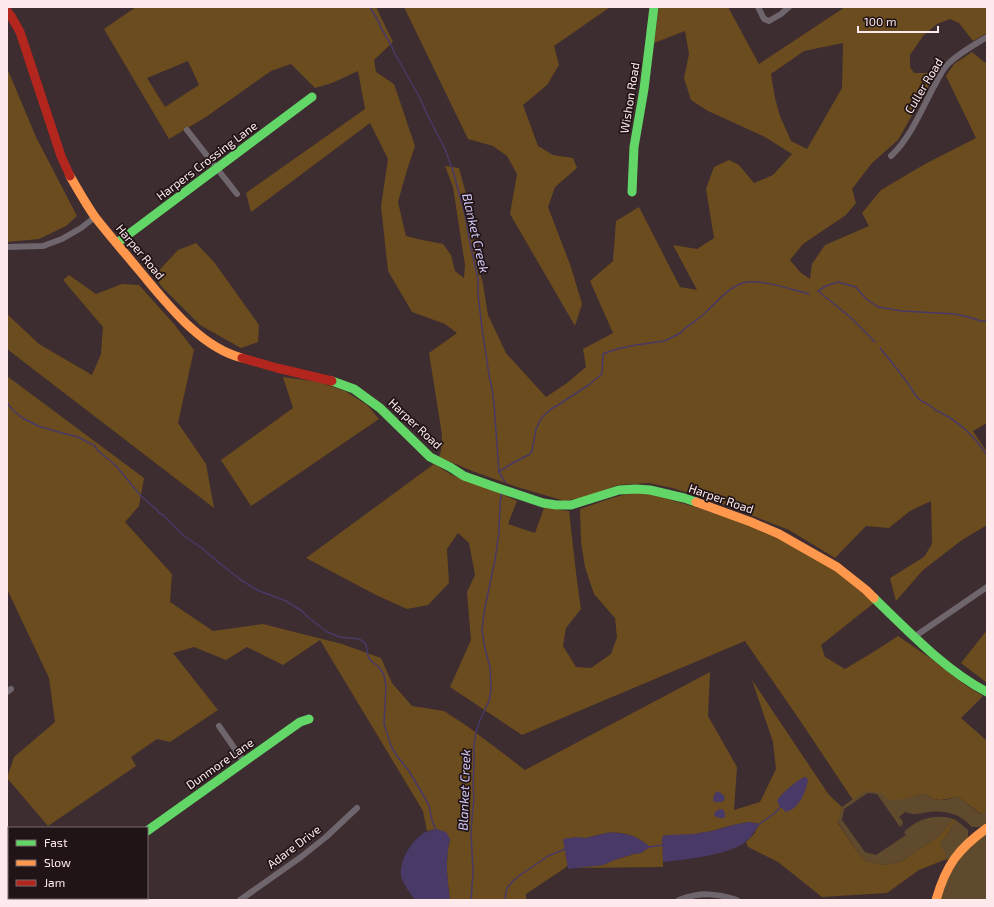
<svg xmlns="http://www.w3.org/2000/svg" width="994" height="907" viewBox="0 0 994 907" font-family="'Exo 2',sans-serif">
<style>
.green{fill:#604a2d}
.forest{fill:#6b4c1e;fill-rule:evenodd}
.water{fill:#493966}
.lines{fill:none;stroke-linecap:round;stroke-linejoin:round}
.stream{stroke:#493966;stroke-width:1.5}
.street{stroke:#6e666c;stroke-width:6}
.fast{stroke:#63d668;stroke-width:9}
.slow{stroke:#ff974d;stroke-width:9}
.jam{stroke:#b3261e;stroke-width:9}
.labels{text-anchor:middle;stroke-width:3.5;stroke-linejoin:round;paint-order:stroke}
.street-label{font-size:12px;fill:#fee9ed;stroke:#211416}
.water-label{font-size:13px;font-style:italic;fill:#d6cafa;stroke:#211416}
</style>
<rect width="100%" height="100%" fill="#3d2c30"/>
<path class="green" d="M866,790L916,796C918,795 920,794 922,794C927,794 930,797 934,799C941,801 951,800 957,796L980,814L987,810V823L981,827H972C960,814 947,810 929,812C919,813 916,816 905,812L899,817L902,820L903,824L900,827L877,794L868,793L844,809L842,820L865,852L876,855L906,835L904,832C916,819 936,813 953,819L940,835L901,862L884,865L866,861L858,853L838,822L842,807Z
M956,820L968,830V839L950,859L945,858L940,844L947,835Z
M987,831V900H939L943,886L958,858Z"/>
<path class="forest" d="M136,7H376L393,42L374,60L376,72L394,84L415,146L407,170L398,202L406,236L422,240L443,244L451,255L455,271L464,278L465,265L453,187L445,166L459,168L466,194L478,264L483,284L488,315L506,353L546,397L567,383L586,367L583,349L613,333L590,281L613,261L616,221L639,207L680,287L697,290L673,245L697,249L714,238L706,189L714,167L729,160L739,165L754,183L773,175L792,154L765,137L708,111L691,100L684,78L689,54L685,31L654,43L659,7H728L759,64L845,7H987V33L973,41L959,23L950,19L937,24L923,36L910,55V67L914,73H936L898,140L872,163L852,189L856,203L846,215L803,244L790,260L801,273L810,279L812,264L825,245L869,226L862,213L881,190L925,164L976,138L946,76L954,64L972,52L987,64V423L973,431L987,452V525L962,540L923,570L896,601L890,578L924,557L932,544L931,501L910,511L889,528L866,526L835,558L789,530L712,500L672,488L649,483L618,485L589,496L565,501L517,487L472,471L439,457L441,451L442,435L429,353L457,333L445,324L412,312L388,271L381,206L388,159L370,123L251,212L246,193L365,109L358,71L332,83L315,88L291,64L271,71L206,117L169,139L104,29ZM843,43L842,88L807,149L791,141L780,116L775,98L771,74L804,51ZM188,61L199,85L165,107L147,78Z
M404,7H610L554,46L559,65L547,85L523,105L538,146L553,155L573,158L577,168L555,187L548,207L571,267L582,304L575,326L510,214L517,174L507,156L493,146L468,139Z
M7,68L36,137L77,216L66,226L39,239L7,242Z
M196,243L214,262L259,325L258,342L241,348L200,325L161,286L155,275L178,250Z
M69,275L96,294L122,284L139,285L174,324L194,350L178,423L206,464L214,508L7,349V314L39,344L92,375L101,354L103,327L63,280Z
M7,376L144,478L139,506L125,522L172,574L170,602L213,631L263,624L342,644L381,658L392,683L412,706L444,711L467,726L525,770L710,672L708,716L737,767L734,810L760,802L776,769L773,742L752,680L829,795L842,807L838,823L858,853L866,861L884,865L901,862L940,835L953,819L956,820L947,835L940,844L945,854V858L950,859L944,860L919,870L887,893L822,897L778,862L748,847L746,842L754,834L759,824L749,822L733,825L712,831L694,834L663,862V867L568,868L603,865L614,860L634,854L641,853L649,847C638,836 623,831 607,833C600,834 593,837 585,838C578,838 571,838 564,839L568,865L565,868L526,894V900H450C447,878 445,860 450,839L436,829L427,831L423,811L320,640L283,665L247,647L226,660L194,647L173,653L218,710L170,742L157,739L131,757L136,766L48,826L7,778L14,757L55,722L49,678L7,589Z
M283,377L319,382L345,391L367,405L379,419L251,506L221,460L293,408Z
M434,464L452,475L494,490L517,501L508,524L535,533L544,508L569,511L577,581L581,609L566,628L563,646L576,667L591,668L611,654L617,637L615,618L594,594L585,567L581,542L580,509L612,498L639,491L699,508L752,526L810,554L830,566L861,591L874,603L821,645L825,657L845,669L875,651L898,636L930,658L965,685L983,696L961,718L986,740L987,743V810L981,814L957,796L953,798L940,800L934,799L927,795L922,794L903,799L889,800L881,793L866,791L853,800L801,722L745,641L522,735L450,687L471,640L467,592L475,575L469,543L458,533L447,549L449,583L428,605L407,609L376,595L306,558Z
M987,630V683L961,663Z
M9,853V898H43L45,900H7V855Z"/>
<path class="water" d="M804,777H806L808,780C806,792 799,809 786,812L783,809L780,807L777,800C784,791 794,783 804,777Z
M717,791C721,793 724,794 725,799L722,802H714C712,797 714,795 717,791Z
M720,809H722L725,812V817L724,818H720L714,816L715,812Z
M749,822L760,824C754,831 752,837 744,843C728,855 683,860 663,862L662,838L663,836L667,835L694,834L712,831L733,825Z
M436,829L446,832L450,839C445,860 447,878 450,900H415C411,894 402,883 401,876C399,861 410,844 421,835C425,831 431,831 436,829Z
M606,833C625,832 636,835 650,847L641,853L634,854L614,860L603,865L568,869L563,839L576,837L586,838Z"/>
<g class="lines">
<path class="stream" d="M370,7L380,24V26L391,45L395,54L420,98L426,112L445,149L453,171L465,215L469,238L478,279V295L482,328L489,375L492,389L494,404L499,472L505,482
M818,291L826,286L838,282L856,287L866,299L878,307L902,311L955,314L968,317L981,321H987
M818,291L850,317L875,342
M880,348C889,359 899,371 907,382C911,387 913,393 918,398C923,403 931,405 935,410C958,420 973,435 987,455
M7,403L13,410L21,417L38,426L62,433L78,437L95,446L97,450L114,464L122,473L142,497L157,510L159,513L163,515L183,535L203,549L218,562L241,580L257,590L286,601L302,611L309,618L327,632L340,637L359,639L364,642L366,645L368,656L371,661L379,667L384,675L386,686L384,724L391,746L397,756L409,771L429,805L431,817L436,831
M500,471L511,464L530,454L532,451L536,429L542,417L551,409L558,405L590,384L602,374L603,354C622,346 644,344 665,341L682,332L683,330C691,324 700,318 707,311C717,302 729,287 743,283C760,278 792,290 809,294
M758,825L775,813L780,807
M649,847L663,845
M471,900L473,872L471,833L472,817L474,799L473,785L474,763V745L476,732L480,720L489,701L491,690L490,667L485,649L482,630L485,607L495,560L499,532L500,503L502,492
M505,900L506,891L509,885L516,878L548,856L565,849L567,850"/>
<path class="street" d="M758,7L764,19L769,21L781,14L789,7
M187,130L237,194
M891,156C910,138 920,113 932,90C937,82 941,71 948,64C959,53 974,45 987,37
M7,247L43,246L62,239L81,228L95,217
M914,637L987,587
M7,692L11,689
M219,726L244,762
M96,898L97,900
M240,900L301,857L326,837L357,808
M679,900C700,892 716,893 737,900"/>
<path class="fast" d="M632,192L634,147L644,89L654,7
M117,243L312,97
M332,381L354,389L380,408L430,457L450,467L464,476L495,487L543,503L556,505H571L619,490L636,489L650,490L684,498L696,502
M874,598C907,630 946,671 987,692
M147,831L300,722L309,719"/>
<path class="slow" d="M70,176C78,190 86,204 95,217C109,235 124,252 138,269C166,302 199,347 242,358
M696,502L751,522L779,534L837,567L866,590L874,598
M936,900C946,865 958,849 987,828"/>
<path class="jam" d="M7,11L11,16L20,32L61,156L70,176
M242,358L277,368L332,381"/>
</g>
<g class="labels">
<g class="street-label">
<text transform="translate(924 86) rotate(-59)" y="4">Culler Road</text>
<text transform="translate(630 98) rotate(-81)" y="4">Wishon Road</text>
<text transform="translate(207 161) rotate(-37)" y="4">Harpers Crossing Lane</text>
<text transform="translate(140 252) rotate(50)" y="4">Harper Road</text>
<text transform="translate(415 424) rotate(43)" y="4">Harper Road</text>
<text transform="translate(721 499) rotate(19)" y="4">Harper Road</text>
<text transform="translate(220 764) rotate(-35)" y="4">Dunmore Lane</text>
<text transform="translate(294 847) rotate(-37)" y="4">Adare Drive</text>
</g>
<g class="water-label">
<text transform="translate(476 233) rotate(77)" y="5">Blanket Creek</text>
<text transform="translate(464 790) rotate(-88)" y="5">Blanket Creek</text>
</g>
</g>
<rect width="994" height="907" fill="none" stroke="#fee9ed" stroke-width="16"/>
<rect x="8" y="827" width="140" height="72" fill="#211416" stroke="#79696c"/>
<rect x="16" y="840" width="20" height="6" fill="#63d668" stroke="#79696c"/>
<text x="44" y="847" font-size="12" fill="#fee9ed">Fast</text>
<rect x="16" y="860" width="20" height="6" fill="#ff974d" stroke="#79696c"/>
<text x="44" y="867" font-size="12" fill="#fee9ed">Slow</text>
<rect x="16" y="880" width="20" height="6" fill="#b3261e" stroke="#79696c"/>
<text x="44" y="887" font-size="12" fill="#fee9ed">Jam</text>
<path d="M858 26v6h80v-6" fill="none" stroke="#fee9ed" stroke-width="2"/>
<text x="864" y="26" font-size="12" fill="#fee9ed" stroke="#211416" stroke-width="3" paint-order="stroke">100 m</text>
</svg>
